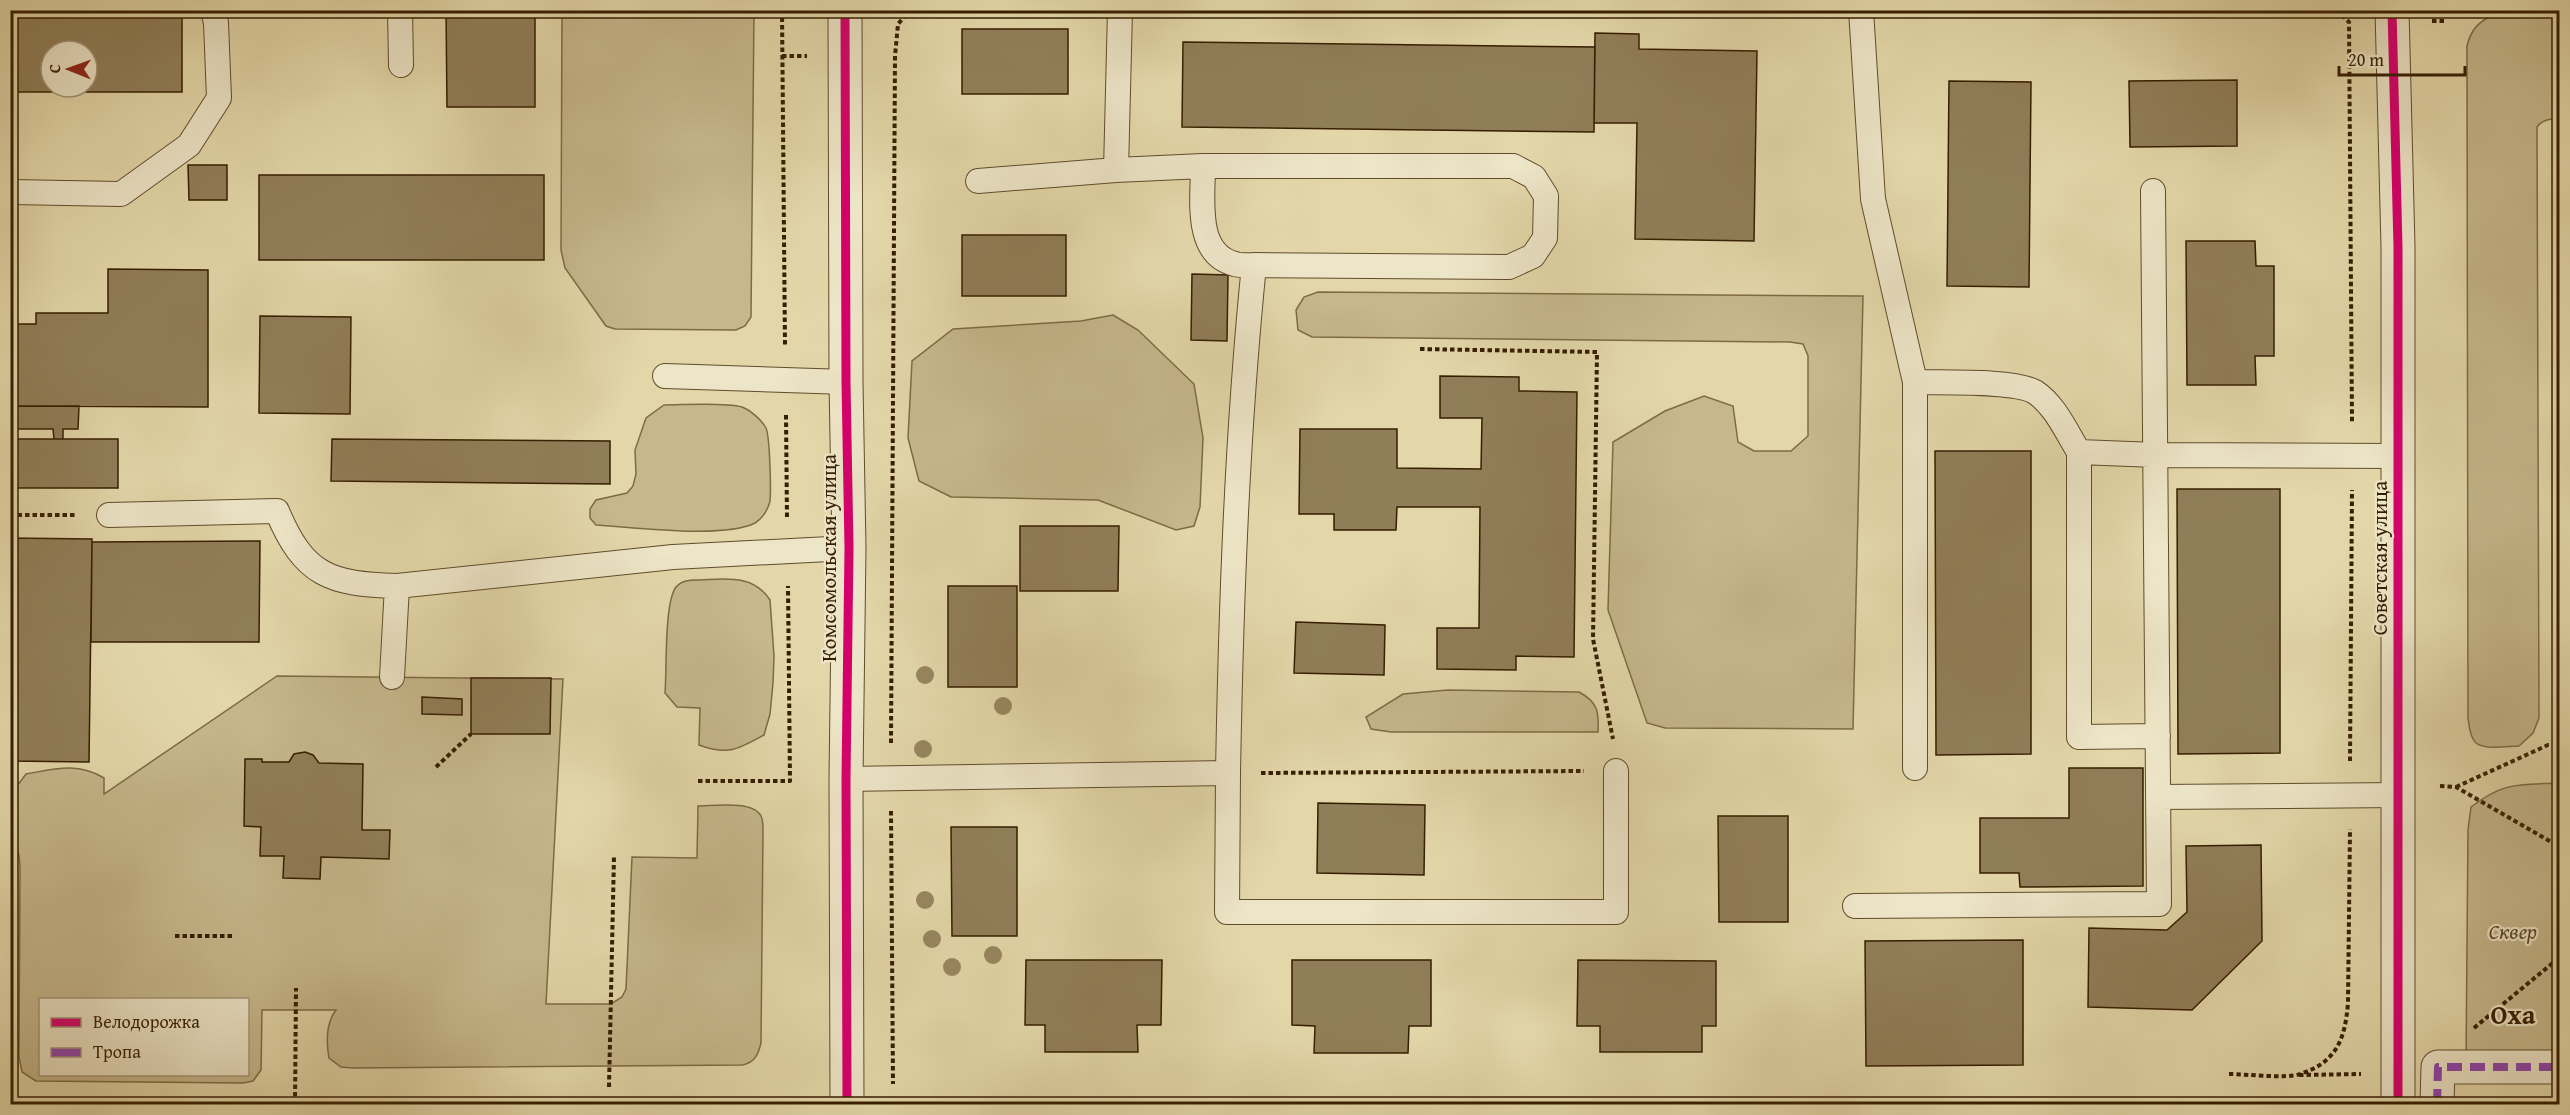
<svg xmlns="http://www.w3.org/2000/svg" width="2570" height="1115" viewBox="0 0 2570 1115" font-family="'Gentium Book Plus',serif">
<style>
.green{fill:#c6b88c;stroke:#7e6b46;stroke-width:1.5;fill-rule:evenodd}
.building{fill:#907e58;stroke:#361e01;stroke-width:1.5;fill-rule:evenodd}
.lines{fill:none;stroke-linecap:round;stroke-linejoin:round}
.lane-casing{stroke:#614c2b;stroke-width:26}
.street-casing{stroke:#614c2b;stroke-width:35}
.path{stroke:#361e01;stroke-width:4;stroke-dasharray:4.5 3;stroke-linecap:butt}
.lane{stroke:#ede5c7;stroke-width:24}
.street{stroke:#ede5c7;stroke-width:33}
.quiet{stroke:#8e44ad;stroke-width:8;stroke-dasharray:15 8;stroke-linecap:butt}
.cycleway-casing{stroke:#ede5c7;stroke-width:13}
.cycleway{stroke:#d6006c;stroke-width:9}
.tree{fill:#988660}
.labels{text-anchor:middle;stroke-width:4.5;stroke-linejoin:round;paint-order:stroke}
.street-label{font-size:21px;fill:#361e01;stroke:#ede5c7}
.park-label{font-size:21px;font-style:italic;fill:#5a4424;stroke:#ede5c7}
.district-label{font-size:27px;font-weight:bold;fill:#361e01;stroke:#ede5c7}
</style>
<rect width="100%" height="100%" fill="#e3d7a9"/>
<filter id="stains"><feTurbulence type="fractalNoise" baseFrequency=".00333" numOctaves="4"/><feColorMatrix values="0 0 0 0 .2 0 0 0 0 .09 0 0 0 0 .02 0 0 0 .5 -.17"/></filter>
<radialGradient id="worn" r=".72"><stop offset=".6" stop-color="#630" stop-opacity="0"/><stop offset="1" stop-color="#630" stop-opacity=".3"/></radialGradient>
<path class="green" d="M562,11H754L751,317L745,326L736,330L615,329L606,326L565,268L561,250Z
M2559,14V119C2550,119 2543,119 2537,127L2539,718L2533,733L2519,746C2508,746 2484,751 2475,742C2470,737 2469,725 2468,718L2467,46C2477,2 2524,14 2559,14Z
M1318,292L1863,296L1853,729L1665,728L1647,723L1608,610L1613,442L1665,411L1704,396L1733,406L1738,442L1754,451H1791L1808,436V356L1803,344L1790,342L1312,337L1298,330L1296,310L1304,297Z
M1113,315L1138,330L1194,384L1203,438L1200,507L1194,526L1176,530L1098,500L951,497L919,481L908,438L912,361L953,329L1081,321Z
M664,405C684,405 724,402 742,407C750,410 762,420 766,428C770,437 771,490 770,501C768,509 763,518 755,523C724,539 632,527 596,525L590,518V509L596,500L627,493L633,486L636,474L635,450L646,418Z
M693,580C722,580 752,572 770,600L774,656L773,683L770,714L764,735C739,749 728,756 699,745L700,708L677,707L665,693C667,670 664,603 676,587C681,581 686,581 693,580Z
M277,676L563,679L546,1004H611L622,997L626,989L632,857L697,858L698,806C713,806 753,800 761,816C763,820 763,826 763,830L761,1043C758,1055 755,1062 743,1065L353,1068L341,1067L329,1058C326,1041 326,1023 336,1010H262L261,1070L253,1081L243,1083L36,1081L22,1072L19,1057L20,867L19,855L11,840V801L14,790L26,774C55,769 77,762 104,778V794ZM40,1000H248V1074H40Z
M1448,690L1579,692C1598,702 1599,712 1598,732H1391L1371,729L1366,717L1403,694Z
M2559,783V1063H2466L2468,830L2471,807C2505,781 2519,785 2559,783Z"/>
<path class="building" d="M10,10H182V92H10ZM51,51H87V87H51Z
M446,10H535V107H447Z
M962,29H1068V94H962Z
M1595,33L1639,34V49L1757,51L1754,241L1635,239L1637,123H1594Z
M1183,42L1595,47L1594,132L1182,127Z
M2237,80V146L2130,147L2129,81Z
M1949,81L2031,82L2029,287L1947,286Z
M188,165H227V200H189Z
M259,175H544V260H259Z
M962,235H1066V296H962Z
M2186,241H2255L2256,266H2274V356H2255L2256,385H2187Z
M108,269L208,270V407L10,406V324H36V313H108Z
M1192,274L1228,275L1227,341L1191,340Z
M260,316L351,317L350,414L259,413Z
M1440,376L1519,377V391L1577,392L1574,657L1516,656V670L1437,669V628H1479L1480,507H1397L1396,530H1334V514H1299L1300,429H1397V468L1481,469L1482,418H1440Z
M10,406H79L78,429H63V439H54L53,429H10Z
M10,439H118V488H10Z
M332,439L610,441V484L331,481Z
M1935,451H2031V754L1936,755Z
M2177,489H2280V753L2178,754Z
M1020,526H1119L1118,591H1020Z
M10,538L92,539L89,762L10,761Z
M260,541L259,642H91L92,542Z
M948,586H1017V687H948Z
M1296,622L1385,625L1384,675L1294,673Z
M471,678H551L550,734H471Z
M422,697L462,699V715L422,714Z
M305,752L313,755L319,763L363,764L362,830H390L389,859L321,857L320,879L283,878L284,856H260L261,827L244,826L245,759H262V762H289L294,754Z
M2069,768H2143V886L2020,887L2019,873H1980V818H2069Z
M1318,803L1425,805L1424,875L1317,873Z
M1718,816H1788V922H1719Z
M951,827H1017V936H952Z
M2261,845L2262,941L2192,1010L2088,1007L2089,928L2167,930L2187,912L2186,846Z
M2023,940V1065L1866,1066L1865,941Z
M1026,960H1162L1161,1025H1137L1138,1052H1045V1025H1025Z
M1292,960H1431V1026H1409L1408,1053H1314L1315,1026L1292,1025Z
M1578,960L1716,961V1026H1702V1052H1600V1026H1577Z"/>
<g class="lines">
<defs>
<path id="lane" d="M400,10L401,65
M1861,10L1873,199L1915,382
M1203,166C1203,198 1194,254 1235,264C1240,266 1248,265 1254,265
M1116,170L1120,10
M978,181L1116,170L1203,166H1513L1534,177L1546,196L1545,238L1533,256L1509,267L1254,265C1237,434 1231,603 1228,773
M10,192L121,194L189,145L219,98L216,23L213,10
M665,376L846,382
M2079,452V737L2158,736
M109,515L277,511C304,576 330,584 397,586L673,557L849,548
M392,677L397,586
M1915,768V382C1941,383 2015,380 2035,392C2055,405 2067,433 2079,452L2156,455L2397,456
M846,779L1228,773L1227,912H1616V771
M2158,797L2399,795
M1855,906L2159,904L2153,191"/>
<path id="street" d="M845,10L846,382L849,548L846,779L847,1104
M2392,10L2398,247V1104
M2437,1104L2438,1067H2560"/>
</defs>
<use href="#lane" class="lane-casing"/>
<use href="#street" class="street-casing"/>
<path class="path" d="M782,10L785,347
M2336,10L2349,22L2352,422
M2432,21H2446
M782,56H807
M1420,349L1597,352L1593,639L1613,739
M786,415L787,518
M10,515H76
M891,743L895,56L898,24L910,10
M2350,761L2352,490
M436,767L471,734
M1261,773L1584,771
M698,781H790L788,586
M2440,786L2456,787L2560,847
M2456,787L2548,745H2560
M891,811L893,1084
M175,936H234
M2474,1028L2560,957
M2229,1074C2245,1074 2287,1079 2300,1074C2337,1062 2345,1039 2348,1003L2350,829
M2299,1075L2361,1074
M609,1087L614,856
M295,1104L296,988"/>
<use href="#lane" class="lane"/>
<use href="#street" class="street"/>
<path class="quiet" d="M2437,1104L2438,1067H2560"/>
<defs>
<path id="cycleway" d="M845,10L846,382L849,548L846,779L847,1104
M2392,10L2398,247V1104"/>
</defs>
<use href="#cycleway" class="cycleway-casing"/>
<use href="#cycleway" class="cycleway"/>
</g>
<g class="tree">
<circle cx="925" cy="675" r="9"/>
<circle cx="1003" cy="706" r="9"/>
<circle cx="923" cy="749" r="9"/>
<circle cx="925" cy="900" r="9"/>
<circle cx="932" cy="939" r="9"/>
<circle cx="993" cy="955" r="9"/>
<circle cx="952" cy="967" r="9"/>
</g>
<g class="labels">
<g class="street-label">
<text transform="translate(829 558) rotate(-90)" y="7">Комсомольская улица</text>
<text transform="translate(2380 558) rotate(-90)" y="7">Советская улица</text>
</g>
<g class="park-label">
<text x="2513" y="939">Сквер</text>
</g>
<g class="district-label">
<text x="2513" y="1024">Оха</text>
</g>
</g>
<rect width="2570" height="1115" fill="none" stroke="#e3d7a9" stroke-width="36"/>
<rect x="12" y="12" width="2546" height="1091" fill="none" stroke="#361e01" stroke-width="3"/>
<rect x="18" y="18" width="2534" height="1079" fill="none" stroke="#361e01" stroke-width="1.5"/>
<rect x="39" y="998" width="210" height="78" fill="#ede5c7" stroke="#a49578" stroke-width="1.5"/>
<rect x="51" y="1018" width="30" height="9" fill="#d6006c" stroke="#a49578" stroke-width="1.5"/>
<text x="93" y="1028" font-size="18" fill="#361e01">Велодорожка</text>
<rect x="51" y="1048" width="30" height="9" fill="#8e44ad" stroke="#a49578" stroke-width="1.5"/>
<text x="93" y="1058" font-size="18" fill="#361e01">Тропа</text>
<g transform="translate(69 69) rotate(271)"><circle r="28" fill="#ede5c7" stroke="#a49578" stroke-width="1.5"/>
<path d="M0-4.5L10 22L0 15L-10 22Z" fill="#8f2418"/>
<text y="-9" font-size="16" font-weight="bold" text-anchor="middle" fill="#361e01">С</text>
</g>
<path d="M2339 66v9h126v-9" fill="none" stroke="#361e01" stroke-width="3"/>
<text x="2348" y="66" font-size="18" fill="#361e01" stroke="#ede5c7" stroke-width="4.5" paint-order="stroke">20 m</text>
<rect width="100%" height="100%" filter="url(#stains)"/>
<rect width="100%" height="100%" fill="url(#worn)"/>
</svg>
